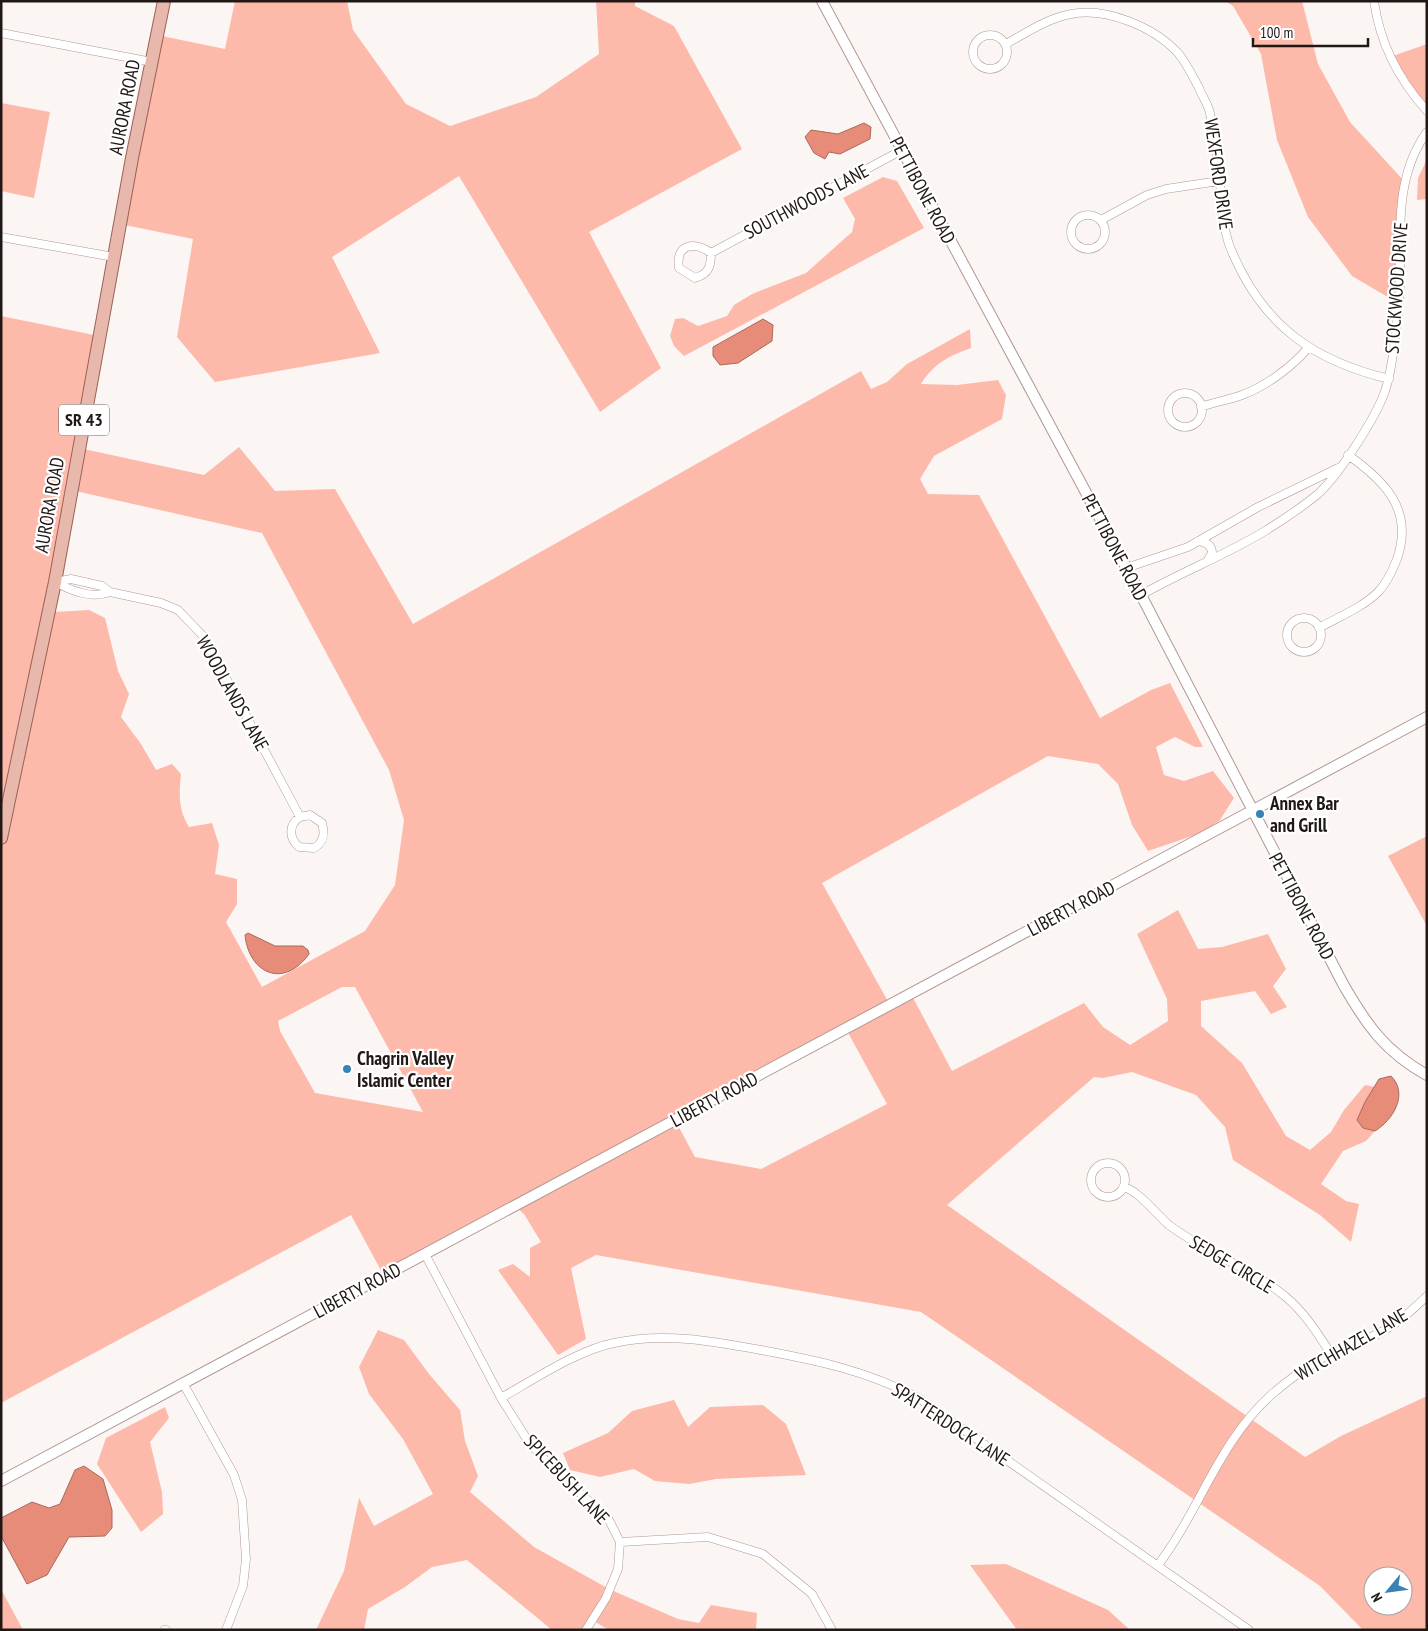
<svg xmlns="http://www.w3.org/2000/svg" width="1428" height="1631" viewBox="0 0 1428 1631" font-family="'PT Sans Narrow',sans-serif">
<style>
.green{fill:#fdb9aa;fill-rule:evenodd}
.water{fill:#e68c79;stroke:#ab695b}
.lines{fill:none;stroke-linecap:round;stroke-linejoin:round}
.minor-casing{stroke:#b19892;stroke-width:9}
.tertiary-casing{stroke:#b19892;stroke-width:12}
.primary-casing{stroke:#996155;stroke-width:14}
.minor{stroke:#fff;stroke-width:8}
.tertiary{stroke:#fff;stroke-width:10}
.primary{stroke:#e9b8ad;stroke-width:12}
.poi-dot{fill:#3882b5;stroke:#fff;stroke-width:2}
.labels{text-anchor:middle;stroke-width:4.5;stroke-linejoin:round;paint-order:stroke}
.shield{fill:#fff;stroke:#645d5c;stroke-width:1}
.shield-label{font-size:18px;font-weight:bold;fill:#211816}
.street-label{font-size:19px;fill:#211816;stroke:#fff}
.poi-label{font-size:19px;font-weight:bold;fill:#211816;stroke:#fff;text-anchor:start}
</style>
<rect width="100%" height="100%" fill="#fbf6f4"/>
<path class="green" d="M235,1H347L353,30L406,104L450,126L536,97L599,54L596,1H635V6L674,26L742,149L589,232L661,368L600,412L459,176L332,257L380,353L215,382L177,337L193,239L120,224L157,35L225,49Z
M1225,1H1302L1318,64L1350,122L1404,181L1398,303L1352,276L1308,217L1277,140L1261,54L1233,6Z
M1427,44V111L1390,57Z
M1,103L50,112L34,198L1,191Z
M1427,159V199L1417,200L1418,178Z
M883,177L897,181L924,228L684,356L674,346L670,336L675,319L683,318L698,326L727,316L734,305L752,294L806,273L852,232L855,219L843,198Z
M1,316L99,336L79,448L204,475L239,447L275,491L335,489L413,624L861,371L871,389L887,382L907,364L970,329L971,348C949,356 934,363 921,384L957,385L998,380L1006,395L1002,419L934,456L920,479L928,494L979,495L1100,718L1151,690L1170,683L1203,747H1195L1175,737L1156,747L1164,775L1184,781L1213,771L1234,798L1220,820L1204,832L1148,851L1132,825L1118,784L1098,764L1048,756L822,883L890,1005L911,994L952,1071L1084,1003L1103,1027L1130,1045L1168,1021L1167,999L1137,934L1178,910L1198,949L1222,947L1268,934L1286,969L1273,986L1287,1007L1271,1014L1255,991L1201,1001V1026L1242,1063L1286,1136L1310,1150L1331,1132L1344,1110L1365,1085L1375,1087L1365,1102L1363,1128L1375,1131L1366,1141L1343,1151L1321,1184L1346,1201L1359,1204L1351,1242L1320,1215L1233,1160L1225,1127L1196,1095L1132,1072L1103,1078L1094,1077L947,1205L1305,1457L1341,1436L1427,1396V1630H1363L1320,1586L921,1312L596,1255L571,1268L586,1339L558,1355L498,1270L513,1264L530,1277V1248L541,1242L524,1214L515,1206L384,1276L351,1215L1,1403ZM71,490L262,533L389,770L404,820L395,885L365,931L262,987L226,922L237,904V879L215,874L219,845L212,823L189,827C178,810 179,793 181,774L172,764L156,770L141,744L121,717L129,694L118,671L105,618L89,610L54,612ZM342,987H355L423,1112L315,1093L280,1031L278,1021ZM846,1029L887,1104L761,1169L695,1157L675,1120ZM1373,1576H1403V1606H1373Z
M1427,836V926L1388,856Z
M378,1330L404,1340L429,1374L460,1410L465,1441L478,1476L470,1492L534,1547L609,1589L678,1619L699,1623L711,1605L757,1613L756,1630H609L592,1620L586,1630H552L467,1560L432,1567L405,1587L368,1609L364,1630H316L344,1571L359,1498L374,1526L433,1494L403,1439L369,1394L359,1367Z
M674,1400L688,1427L710,1407L763,1405L786,1424L806,1475L716,1479L689,1484L655,1481L634,1469L600,1477L570,1470L563,1453L608,1433L632,1411Z
M165,1407L169,1418L150,1442L162,1492L163,1514L141,1532L97,1464L106,1438Z
M1006,1564L1108,1610L1130,1630H1017L970,1565Z
M1,1589L23,1630H1Z"/>
<path class="water" d="M864,123L871,127L870,139L840,154L829,152L825,159L814,153L805,137L811,130L838,134Z
M763,319L773,325L772,341L738,363L720,365L713,356V347Z
M248,933L275,946H303L308,950L309,954C284,989 249,974 245,935Z
M1391,1076C1409,1094 1393,1120 1375,1131L1363,1128L1357,1120L1365,1102L1379,1079Z
M84,1466L103,1479L112,1510V1528L105,1536L69,1537L47,1575L27,1584L1,1536V1518L32,1502L49,1508L60,1504L75,1470Z"/>
<g class="lines">
<defs>
<path id="minor" d="M1374,1C1380,44 1398,79 1427,111
M1,33L152,62
M973 52a17 17 0 1 1 34 0a17 17 0 1 1-34 0Z
M1006,44C1026,33 1048,18 1071,14C1106,7 1154,27 1178,53C1186,62 1193,77 1199,88C1202,96 1208,104 1210,113C1213,132 1217,153 1219,172C1222,199 1221,229 1233,254C1264,326 1314,361 1389,379
M1071 232a17 17 0 1 1 34 0a17 17 0 1 1-34 0Z
M1101,220L1147,195L1166,189L1219,181
M1,237L114,257
M711,253C711,266 709,274 695,278L679,268C675,244 694,241 711,253L902,150
M1168 410a17 17 0 1 1 34 0a17 17 0 1 1-34 0Z
M1201,407C1215,402 1229,400 1242,395C1266,386 1292,367 1308,348
M1198,541C1206,542 1212,545 1212,553L1208,560
M1126,568L1188,547L1258,507L1338,468
M110,592C91,599 72,591 55,582L71,579L102,586L110,592L161,603L178,610L204,637L300,817L310,815L322,823C325,834 324,842 314,848L299,847C289,838 288,825 300,817
M1141,595C1181,572 1226,555 1265,531C1283,520 1302,507 1318,494C1339,475 1374,420 1384,394C1393,371 1400,304 1400,278C1400,228 1396,174 1427,132
M1287 635a17 17 0 1 1 34 0a17 17 0 1 1-34 0Z
M1319,628C1338,617 1362,608 1378,592C1387,583 1392,572 1397,559C1414,510 1385,481 1348,455
M1091 1180a17 17 0 1 1 34 0a17 17 0 1 1-34 0Z
M1123,1187C1137,1189 1157,1215 1169,1225C1206,1253 1251,1268 1286,1297C1305,1313 1318,1334 1331,1354
M425,1254L501,1398L528,1441L554,1470L608,1518L620,1542L618,1569L606,1598L586,1630
M183,1383L234,1475L242,1500L246,1559L243,1586L226,1630
M501,1398C533,1380 578,1350 614,1343C663,1332 712,1341 761,1350C819,1361 864,1370 917,1397L1249,1630
M620,1542L708,1537L763,1554L812,1594L832,1630
M1158,1565C1200,1510 1218,1443 1271,1395C1287,1381 1305,1368 1324,1357C1342,1347 1364,1342 1383,1331C1400,1322 1413,1309 1427,1296
M164,1630H166"/>
<path id="tertiary" d="M822,1L1141,595L1343,984C1366,1024 1385,1052 1427,1075
M1,1481L1427,717"/>
<path id="primary" d="M1,838L55,582L132,158L164,1"/>
</defs>
<use href="#minor" class="minor-casing"/>
<use href="#tertiary" class="tertiary-casing"/>
<use href="#primary" class="primary-casing"/>
<use href="#minor" class="minor"/>
<use href="#tertiary" class="tertiary"/>
<use href="#primary" class="primary"/>
</g>
<g class="poi-dot">
<circle cx="1260" cy="814" r="5"/>
<circle cx="347" cy="1069" r="5"/>
</g>
<g class="labels">
<rect class="shield" x="59" y="404.5" width="50" height="31" rx="4"/>
<g class="shield-label">
<text x="84" y="426">SR 43</text>
</g>
<g class="street-label">
<text transform="translate(124 107) rotate(-79)" y="7">AURORA ROAD</text>
<text transform="translate(1219 174) rotate(82)" y="7">WEXFORD DRIVE</text>
<text transform="translate(923 190) rotate(62)" y="7">PETTIBONE ROAD</text>
<text transform="translate(806 201) rotate(-28)" y="7">SOUTHWOODS LANE</text>
<text transform="translate(1396 288) rotate(-86)" y="7">STOCKWOOD DRIVE</text>
<text transform="translate(49 505) rotate(-80)" y="7">AURORA ROAD</text>
<text transform="translate(1115 547) rotate(62)" y="7">PETTIBONE ROAD</text>
<text transform="translate(233 693) rotate(61)" y="7">WOODLANDS LANE</text>
<text transform="translate(1302 906) rotate(62)" y="7">PETTIBONE ROAD</text>
<text transform="translate(1071 908) rotate(-28)" y="7">LIBERTY ROAD</text>
<text transform="translate(714 1099) rotate(-28)" y="7">LIBERTY ROAD</text>
<text transform="translate(1232 1264) rotate(31)" y="7">SEDGE CIRCLE</text>
<text transform="translate(357 1290) rotate(-28)" y="7">LIBERTY ROAD</text>
<text transform="translate(1351 1344) rotate(-30)" y="7">WITCHHAZEL LANE</text>
<text transform="translate(951 1424) rotate(33)" y="7">SPATTERDOCK LANE</text>
<text transform="translate(567 1479) rotate(47)" y="7">SPICEBUSH LANE</text>
</g>
<g class="poi-label">
<text x="1270" y="810">Annex Bar<tspan x="1270" dy="22">and Grill</tspan></text>
<text x="357" y="1065">Chagrin Valley<tspan x="357" dy="22">Islamic Center</tspan></text>
</g>
</g>
<rect width="1428" height="1631" fill="none" stroke="#211816" stroke-width="5"/>
<g transform="translate(1388 1591) rotate(241)"><circle r="24" fill="#ffffff" stroke="#a6a3a2"/>
<path d="M0-4L9 19L0 12L-9 19Z" fill="#3882b5"/>
<text y="-8" font-size="14" font-weight="bold" text-anchor="middle" fill="#211816">N</text>
</g>
<path d="M1253 38v8h115v-8" fill="none" stroke="#211816" stroke-width="2.5"/>
<text x="1260" y="38" font-size="15" fill="#211816" stroke="#ffffff" stroke-width="4" paint-order="stroke">100 m</text>
</svg>
